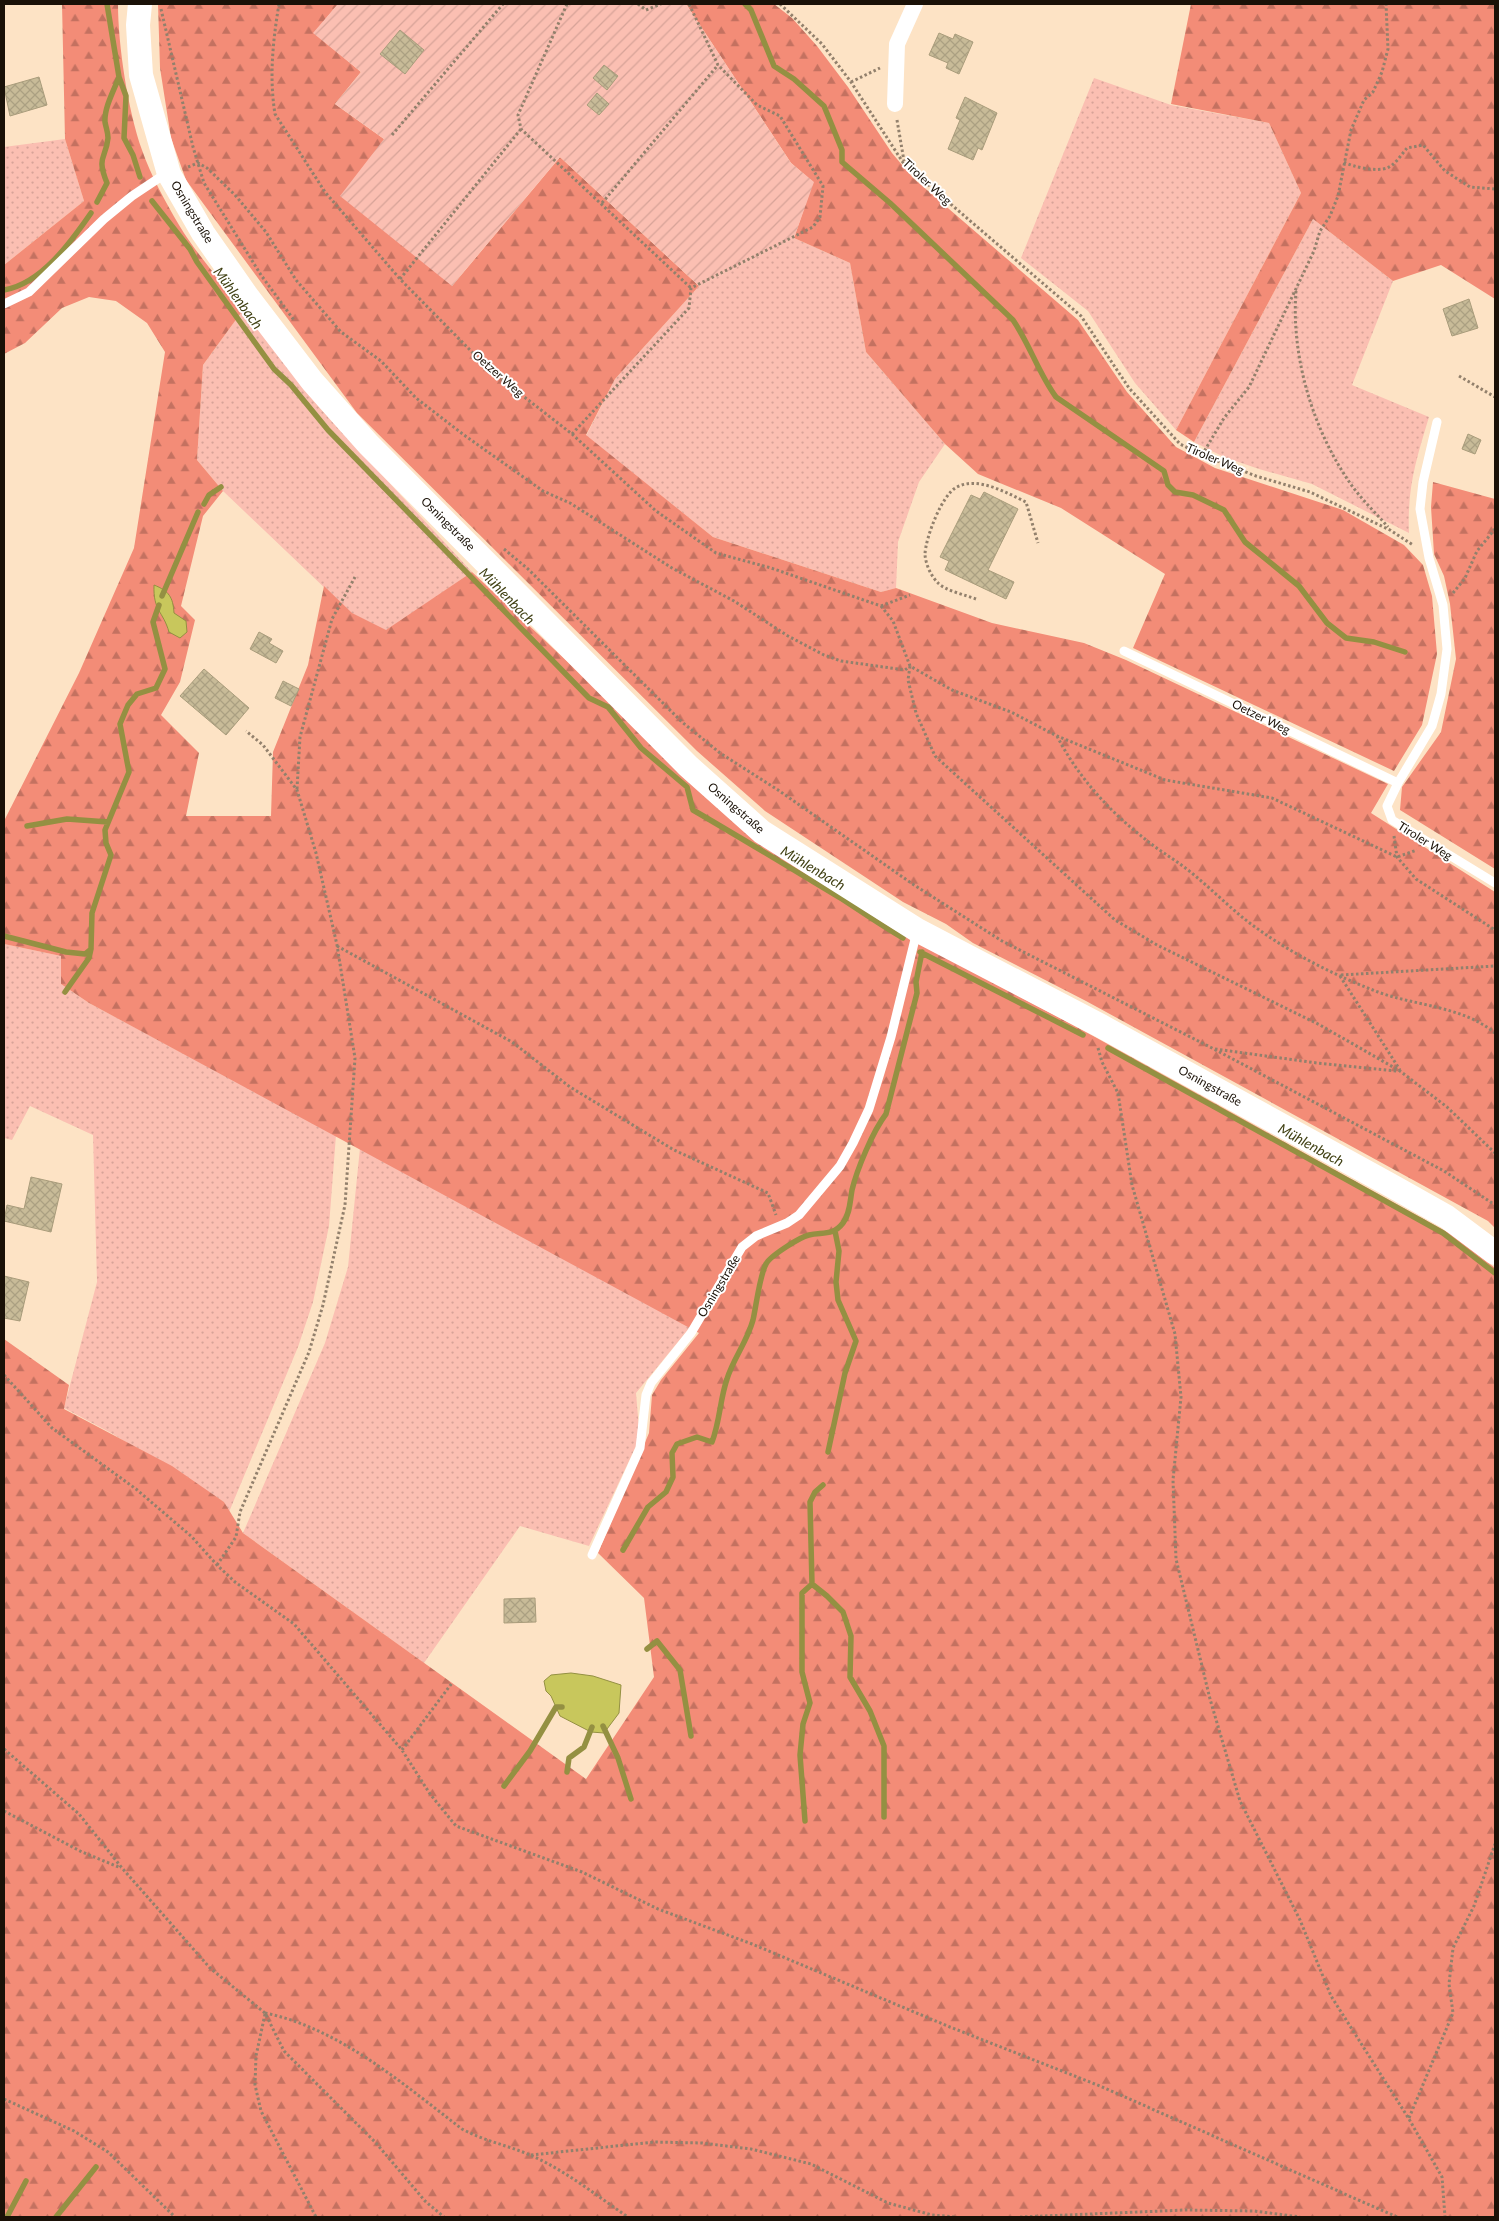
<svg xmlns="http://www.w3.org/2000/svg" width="1499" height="2221" viewBox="0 0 1499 2221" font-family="Lato,sans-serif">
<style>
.grass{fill:url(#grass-dots)}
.forest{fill:url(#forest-firs)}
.garden{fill:url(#garden-furrows)}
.water{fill:#c8c75c;stroke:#949042}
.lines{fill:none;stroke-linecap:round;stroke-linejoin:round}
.stream{stroke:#949042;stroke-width:5.5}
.building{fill:url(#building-cross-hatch);stroke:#a99c7b}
.path{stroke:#92806c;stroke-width:3;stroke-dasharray:2.5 2.5;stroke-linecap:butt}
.lane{stroke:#fff;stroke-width:9}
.street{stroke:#fff;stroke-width:16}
.secondary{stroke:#fff;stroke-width:24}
.labels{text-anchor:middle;stroke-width:4;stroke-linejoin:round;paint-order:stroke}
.street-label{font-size:12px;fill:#1a1107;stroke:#fff}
.water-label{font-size:14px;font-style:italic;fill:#404013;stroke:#fff}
</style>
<defs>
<pattern id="grass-dots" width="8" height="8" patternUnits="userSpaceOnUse" patternTransform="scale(1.25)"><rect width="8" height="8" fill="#fbbfb2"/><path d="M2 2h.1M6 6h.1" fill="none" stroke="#d7a398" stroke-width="1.8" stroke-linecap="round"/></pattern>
<pattern id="forest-firs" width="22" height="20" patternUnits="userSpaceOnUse" patternTransform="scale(1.25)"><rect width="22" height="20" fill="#f38c77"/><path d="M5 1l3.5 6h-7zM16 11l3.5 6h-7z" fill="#c47160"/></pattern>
<pattern id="garden-furrows" width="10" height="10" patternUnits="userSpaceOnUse" patternTransform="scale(1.25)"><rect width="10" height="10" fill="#fbbfb2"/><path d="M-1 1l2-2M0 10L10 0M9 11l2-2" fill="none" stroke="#d7a398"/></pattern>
<pattern id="building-cross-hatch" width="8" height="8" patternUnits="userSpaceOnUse" patternTransform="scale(1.25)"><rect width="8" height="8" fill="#c8bb98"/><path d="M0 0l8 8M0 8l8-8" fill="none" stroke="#aba082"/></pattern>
</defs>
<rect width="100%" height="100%" fill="#fde3c5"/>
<path class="grass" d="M1094,78L1171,105L1269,123L1301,193L1176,430L1135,383L1088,311L1021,258Z
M65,139L84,201L4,265V147Z
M1313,219L1393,281L1352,385L1429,417C1416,460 1407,488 1409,533L1312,484L1259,469L1224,457L1194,442Z
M794,238L850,263L866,352L945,444L919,482L898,542L896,588L881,592L713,537L586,436L615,379L699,286Z
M243,310L318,406L472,572L386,631L351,613L223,491L197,460L203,365Z
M4,944L61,956V984L89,1003L336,1135L329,1226L313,1302L298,1347L229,1512L224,1502L111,1433L64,1408L97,1282L93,1135L30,1106L12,1140L4,1138Z
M360,1148L691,1326L636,1393L639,1429L636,1446L589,1546L520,1526L424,1663L243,1533L325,1343L348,1267Z"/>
<path class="forest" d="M62,4H118C118,45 128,111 142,150C151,176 165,201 179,225C197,255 222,282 243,310L203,365L197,460L223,491L203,516L181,606L195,620L180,682L161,715L199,753L186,816H271L273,752L308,665L324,586L352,613L386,630L472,572L758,841L950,959L1095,1037L1449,1233L1495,1268V2217H4V1339L69,1385L64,1409L172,1466L224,1502L243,1533L586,1779L654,1677L644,1598L598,1553L649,1433L652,1395L661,1380L699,1333L89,1003L61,984V956L4,944V821L79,673L134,548L165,352L147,323L116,301L89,297L62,308L25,343L4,354V265L84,201L65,139Z
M158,4H338L314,33L361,72L335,104L384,139L452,286L560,157L699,286L615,379L586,435L713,537L881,592L896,588L992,623L1084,643L1126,660L1388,784L1371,813L1495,892V1228L1488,1221L1086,1001L973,943L946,924L903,902L765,811L697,751L357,413L186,180L171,138L160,68Z
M686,4H774L792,18L817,46L848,87L892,153L913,178L1078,320L1127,392L1176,447L1215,468L1343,510L1404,545L1423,565L1432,596L1437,654L1422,725L1394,771L1133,648L1165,574L1061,508L978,474L945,444L866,352L850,263L794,238L813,182L791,163Z
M1191,4H1495V299L1441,265L1393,281L1313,219L1194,442L1176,430L1301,193L1269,123L1171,104Z
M1433,482L1495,499V869L1400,810L1402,787L1441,732L1456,659L1450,604L1444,576L1434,554L1431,507Z"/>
<path class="garden" d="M338,4H686L791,163L814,182L794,238L699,286L560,157L452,286L340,196L384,139L335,104L361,72L313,33Z"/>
<path class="water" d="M154,585C169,591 173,597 174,613L186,621L187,632L180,638L169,632C163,611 153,611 154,585Z
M571,1673L593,1676L621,1685L619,1713L604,1733L591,1732L560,1716L551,1696L546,1691L544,1681L551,1675Z"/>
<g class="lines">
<path class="stream" d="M107,4L119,77L126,96L124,138L133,155L140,177
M745,4L751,10L774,66L794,79L824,106L842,150V162L890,203L1013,320C1030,345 1039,374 1056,397L1164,471L1168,485L1175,492L1193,495L1224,510L1245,542L1299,586L1327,623L1346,638L1374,642L1405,652
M152,201L190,249L197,262L274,369L291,385L328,430L589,698L608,707L641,748L687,787L693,810C743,839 792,869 842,899C862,912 882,926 903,938
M97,202L107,183C96,156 106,159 108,138C108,132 106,128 105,122C104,108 114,90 119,77
M4,290C41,284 71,242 91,213
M204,504L209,495L221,487
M162,596L198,512
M27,826L67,819L108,822
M4,936L66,952L85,954L91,949L92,913L111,855L106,843L105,830L129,772L120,724L128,705L137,694L156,688L165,669L153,622L159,605
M920,952L1083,1035
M65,992L89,958L91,949
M1108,1048L1443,1233L1495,1273
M828,1452L845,1373L856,1341L838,1300L836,1282L839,1251L835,1231
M623,1550L648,1507L666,1492L673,1477L672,1453L677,1444L697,1437L712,1442C720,1421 720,1399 727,1379C733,1359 747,1342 753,1320C756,1307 760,1274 766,1264C770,1256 800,1237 809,1235C823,1232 833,1236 843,1223C850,1214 850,1201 852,1190C857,1169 873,1131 886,1114L917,993L916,982L922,952
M812,1584L827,1596L843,1612L851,1636L850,1677L870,1711L884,1746V1817
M647,1649L657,1641L680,1670L691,1736
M603,1726L618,1758L631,1799
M567,1772L569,1758L584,1747L592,1727
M504,1786L530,1751L556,1707H562
M805,1821L800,1755L803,1724L810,1703L802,1672V1593L812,1584L810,1502L815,1492L823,1485
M7,2217L26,2181
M56,2217L96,2167"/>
</g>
<path class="building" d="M400,30L424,50L405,74L380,54Z
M939,33L953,39L955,34L973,42L959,74L946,68L948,63L929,55Z
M604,65L618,76L607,90L593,78Z
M39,77L47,105L10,116L4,87Z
M597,93L609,104L599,115L587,105Z
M965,97L997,113L982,150L978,148L973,160L948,149L960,120L956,118Z
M1469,299L1478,328L1452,336L1443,309Z
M1468,434L1481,440L1475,454L1462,449Z
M984,492L1018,509L988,570L1014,582L1006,599L945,570L949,561L940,557L971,495L980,499Z
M259,632L272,639L269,643L283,651L276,663L250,649Z
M204,669L249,708L226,735L180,696Z
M283,681L299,689L291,706L275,698Z
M31,1177L62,1184L51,1232L4,1221L7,1205L24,1209Z
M4,1276L29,1282L20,1321L4,1318Z
M535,1598L536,1622L504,1623V1599Z"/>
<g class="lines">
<path class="path" d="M279,4C273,40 269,77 275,114L325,192L400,279L472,352L505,382L572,434L656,511L716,553L771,568L881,606
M567,4L518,115L521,129L691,288
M638,4L646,10L661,4
M780,4L822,44L851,82L904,164L1081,316L1129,388L1180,444L1202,455L1256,476L1310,492L1390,530L1413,545
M161,9L193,147L204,183L261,275L294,320
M851,82L880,68
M897,120L904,161
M392,135L503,4
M1344,162C1353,167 1376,172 1387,168C1395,165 1401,155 1407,148L1423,145L1445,171L1470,187L1495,189
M188,167L198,163L207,168L235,195L266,232L296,280L341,332L381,361L416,398L464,435L543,491L570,503L672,568L734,601L788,636L824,655L841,661L905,670L910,666
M602,203L718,65
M400,279L521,129
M1296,291C1291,355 1312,427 1348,480C1359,497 1375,512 1388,527
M1459,376L1495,397
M572,434L689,308L691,288L813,227L820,217L823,186L780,116L757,105L718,65L689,4
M1202,455L1224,418L1249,387L1314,251L1320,231L1330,216L1338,196L1351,130L1364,100L1373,92L1382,72L1388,49L1386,4
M504,549L528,569L682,722L720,753L778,790L914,885L1002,941L1212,1048L1444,1171L1495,1205
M1453,593L1465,578L1477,551L1495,529
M976,599C966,595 946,591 938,583C931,576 926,565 925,555C925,539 942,494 957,487C978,476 1007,493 1026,502L1038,543
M881,606L893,621L910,666L952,690L1011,712L1057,736L1165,780L1272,798L1397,857L1417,850
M881,606L910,595
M910,666L908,680L916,713L935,756L1115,920L1157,945L1320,1025L1400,1071L1447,1107L1495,1153
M1057,736C1078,777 1109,811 1145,839C1158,850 1174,859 1188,870C1207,885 1224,902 1242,917C1282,949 1331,974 1378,992C1416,1006 1462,1006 1495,1033
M297,789L300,737L332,619L355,577
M1394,836L1397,857L1416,879L1495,930
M337,946L512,1042L570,1087L674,1150L768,1193L776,1215
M1341,975L1495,966
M1340,976L1400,1070
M1098,1048L1102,1062L1118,1093L1132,1185L1175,1334L1181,1397L1173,1480L1176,1559L1210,1699L1240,1801L1300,1920L1331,1996L1409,2119L1442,2177L1445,2217
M1215,1049L1317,1063L1397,1071
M4,1375L52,1428L136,1489L191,1536L217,1565L235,1582L294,1624L402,1750L430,1794L456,1826L582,1872L658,1909L752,1944L950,2027L1100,2086L1397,2217
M217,1565L236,1537L240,1512L309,1352L323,1305L345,1205L355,1058L337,945L316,853L297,790L263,745L246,731
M4,1749L79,1814L122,1868L210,1968L265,2013L284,2051L376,2143L425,2201L444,2217
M402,1750L452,1683
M4,1811L82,1852L121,1868
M265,2013C339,2028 403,2084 462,2129C484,2141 507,2145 530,2155C565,2170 597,2196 628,2217
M265,2014L256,2056L255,2085L261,2111L316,2217
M4,2099L74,2131L108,2152L175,2217
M1409,2118L1453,2013L1449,1984L1453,1948L1474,1906L1495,1844
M531,2155L654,2142L702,2143L751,2149L811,2164L888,2203L932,2215L956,2217
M1020,2217L1185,2210L1254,2211L1300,2217"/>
<path class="lane" d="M4,304L29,292L104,219L132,196L159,178L169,174
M1437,422L1423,482L1420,509L1429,558L1443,605L1447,649L1441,694L1432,726L1398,783L1387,806L1392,820L1495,883
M1124,651L1398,783
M592,1555L640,1448L646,1395L651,1383L691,1333L742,1247L756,1236L787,1223L799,1215L840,1166L853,1143L869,1109L891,1037L917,931"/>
<path class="street" d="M895,104L897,44L915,4"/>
<path class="secondary" d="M140,4L138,25L141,75L169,174L203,233L247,296L312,381L368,444L688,766L762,832L917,930L1101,1026L1392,1186L1447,1217L1495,1253"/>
</g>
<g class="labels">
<g class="street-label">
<text transform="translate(927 182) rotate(43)" y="4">Tiroler Weg</text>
<text transform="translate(192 212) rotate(59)" y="4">Osningstraße</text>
<text transform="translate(498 374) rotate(41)" y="4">Oetzer Weg</text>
<text transform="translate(1215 459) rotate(23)" y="4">Tiroler Weg</text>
<text transform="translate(448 524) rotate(45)" y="4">Osningstraße</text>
<text transform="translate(1261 717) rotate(26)" y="4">Oetzer Weg</text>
<text transform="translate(736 808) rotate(41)" y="4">Osningstraße</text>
<text transform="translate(1425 841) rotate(32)" y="4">Tiroler Weg</text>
<text transform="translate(1210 1086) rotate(29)" y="4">Osningstraße</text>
<text transform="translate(719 1286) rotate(-59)" y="4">Osningstraße</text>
</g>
<g class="water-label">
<text transform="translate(238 298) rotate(54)" y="5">Mühlenbach</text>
<text transform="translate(507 596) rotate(46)" y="5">Mühlenbach</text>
<text transform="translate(813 868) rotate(31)" y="5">Mühlenbach</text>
<text transform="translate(1311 1145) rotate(29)" y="5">Mühlenbach</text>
</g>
</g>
<rect width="1499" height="2221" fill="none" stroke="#1a1107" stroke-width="10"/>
</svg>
